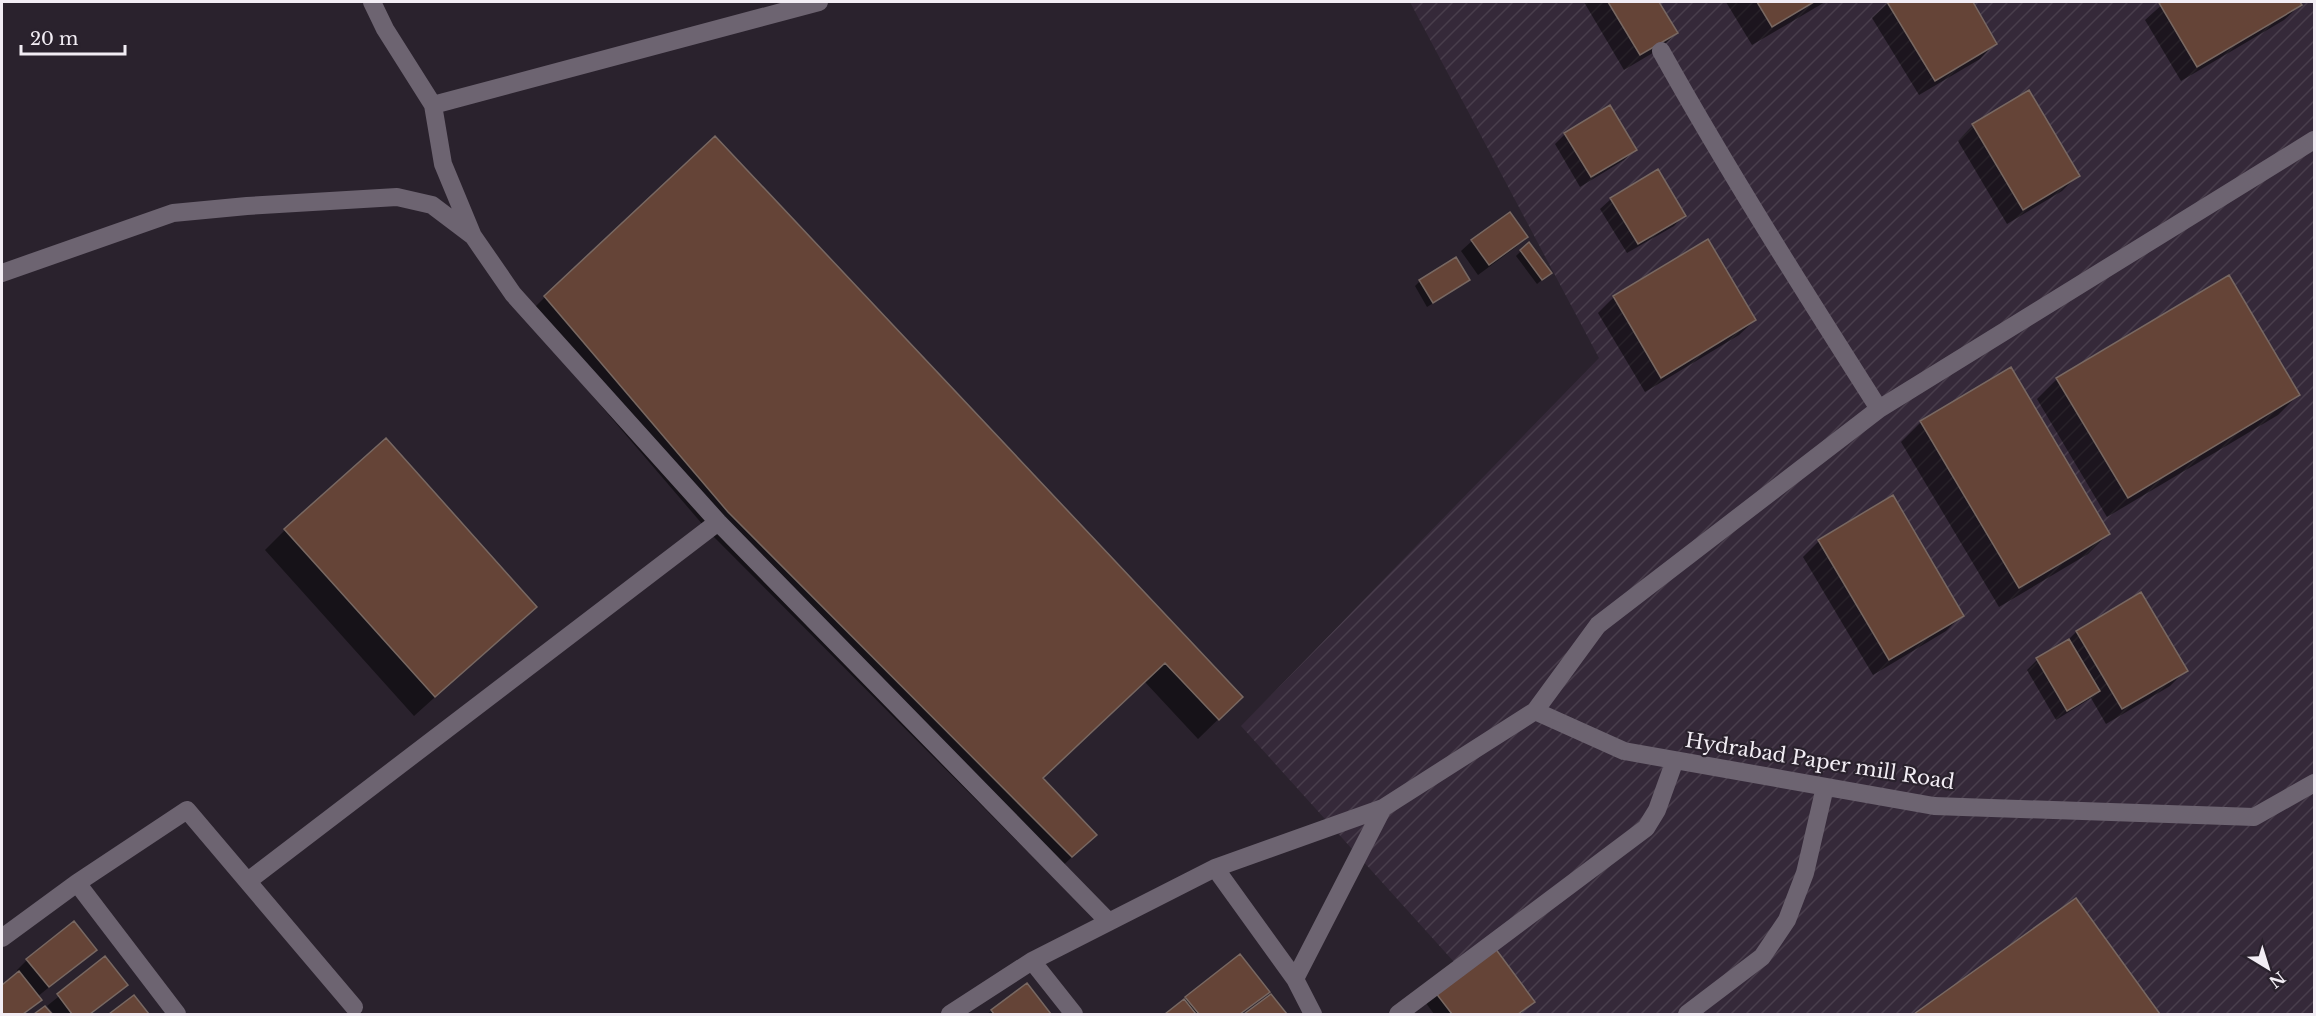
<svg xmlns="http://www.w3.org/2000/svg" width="2316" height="1016" viewBox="0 0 2316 1016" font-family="'Libre Baskerville',serif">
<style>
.industrial{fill:url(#industrial-furrows)}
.shadow{fill:#0007}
.building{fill:#654437;stroke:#786862;stroke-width:1.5}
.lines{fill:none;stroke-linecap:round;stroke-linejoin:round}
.minor{stroke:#6d6471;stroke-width:18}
.labels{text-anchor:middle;stroke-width:4.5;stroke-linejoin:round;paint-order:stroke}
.street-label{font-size:20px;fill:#f2edf4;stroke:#2a222d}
</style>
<defs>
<pattern id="industrial-furrows" width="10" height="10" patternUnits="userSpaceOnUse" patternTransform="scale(1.5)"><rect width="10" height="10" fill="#352939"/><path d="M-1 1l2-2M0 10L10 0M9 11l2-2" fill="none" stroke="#493e4c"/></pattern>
</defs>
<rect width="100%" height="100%" fill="#2a222d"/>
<path class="industrial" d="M1410,2H2314V1014H1501L1241,726L1599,358Z"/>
<path class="shadow" d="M1584,2H1658L1676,33L1661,48L1624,70Z
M1726,2H1825L1752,45Z
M1889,2H1971L1995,43L1980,59L1919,95L1872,18Z
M2165,2H2298L2300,5L2284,20L2181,81L2145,20Z
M1973,125L2078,175L2062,191L2007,224L1958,141Z
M1565,134L1635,150L1624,160L1580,187L1555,144Z
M1611,199L1684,215L1674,226L1627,253L1600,209Z
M1526,237L1516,247L1478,275L1461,251L1472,241Z
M1708,241L1755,320L1739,335L1645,392L1598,313L1614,297Z
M1521,251L1550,273L1537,284L1516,256Z
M1420,281L1463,284L1427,307L1415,286Z
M545,297L1241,697L1198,739L1145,682L1041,778L1095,835L1052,876L709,532L525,317Z
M2057,379L2298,395L2278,415L2107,517L2037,399Z
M1921,422L2108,534L2088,554L1999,607L1901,442Z
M1892,497L1962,615L1946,631L1873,675L1803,557L1819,541Z
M285,530L535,607L414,716L265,550Z
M2076,632L2186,670L2170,686L2106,724L2091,698L2056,720L2027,670L2037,660L2066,642Z
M2076,900L2158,1014H1916Z
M95,950L37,997L40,1000L24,1014H2V987L19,973L17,970L27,960Z
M1240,956L1268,992L1257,1002L1241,1014H1167Z
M105,959L126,985L91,1014H54L47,1006Z
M1027,985L1049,1014H987Z
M1436,993L1533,1002L1520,1014H1434L1426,1003Z
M1271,996L1285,1014H1247Z"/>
<path class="building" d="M1608,2H1659L1678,33L1640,55Z
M1757,2H1814L1772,27Z
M1887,2H1973L1997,44L1935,81Z
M2162,2H2300L2302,5L2197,67L2159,3Z
M2029,90L2080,176L2023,210L1972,124Z
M1610,105L1637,150L1591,177L1564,133Z
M715,136L1243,697L1219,720L1165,663L1043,778L1097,835L1072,857L728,512L544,296Z
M1658,169L1686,216L1638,244L1610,198Z
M1510,212L1528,237L1489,265L1471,240Z
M1708,239L1756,320L1661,378L1613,296Z
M1529,242L1552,273L1542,280L1520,250Z
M1456,257L1470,280L1433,303L1419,280Z
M2229,275L2300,395L2128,498L2056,378Z
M2011,367L2110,534L2019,588L1920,421Z
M386,438L537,607L435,697L284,529Z
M1893,495L1964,616L1889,660L1818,540Z
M2141,592L2188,671L2122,709L2076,631Z
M2069,639L2100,691L2067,711L2036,658Z
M2076,898L2160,1014H1914Z
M74,921L97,950L49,987L26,959Z
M1495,948L1535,1002L1518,1014H1452L1435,992Z
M1240,954L1270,992L1240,1014H1199L1185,997Z
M105,956L128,985L90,1014H72L57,994Z
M19,971L42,1000L23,1014H2V985Z
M1027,983L1051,1014H994L991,1010Z
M1271,994L1287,1014H1244Z
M134,995L149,1014H109Z
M1184,999L1196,1014H1165Z
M45,1006L52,1014H34Z"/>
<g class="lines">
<path class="minor" d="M372,2L385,29L433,105L443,164L472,234
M1661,51C1729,173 1804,291 1879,409
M433,105L819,2
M2,273L173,213L247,206L397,197L432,205L473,236L513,294L718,522L1108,921
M1535,711L1624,751L1934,806L2254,817L2314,783
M1215,868L1295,979
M248,881L718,522
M77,883L177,1014
M2,938L77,883L187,810L354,1007
M1032,961L1074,1014
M950,1014L1032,961L1215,868L1383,808
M1313,1014L1295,979L1383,808L1535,711L1598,625L1879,409L2314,140
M1398,1014L1646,828L1657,810L1675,760
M1687,1014L1762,957L1787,920L1805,873L1825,787"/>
</g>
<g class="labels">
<g class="street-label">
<text transform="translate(1820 761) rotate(9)" y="7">Hydrabad Paper mill Road</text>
</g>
</g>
<rect width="2316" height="1016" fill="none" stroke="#f2edf4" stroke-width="6"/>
<g transform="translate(2268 968) rotate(142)" stroke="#2a222d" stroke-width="4.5" paint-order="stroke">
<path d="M0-4.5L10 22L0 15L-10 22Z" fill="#f2edf4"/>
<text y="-9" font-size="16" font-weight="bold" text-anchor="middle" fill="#f2edf4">N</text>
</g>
<path d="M21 45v9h104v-9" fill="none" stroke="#f2edf4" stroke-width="3"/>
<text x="30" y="45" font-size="18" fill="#f2edf4" stroke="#2a222d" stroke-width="4.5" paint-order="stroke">20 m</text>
</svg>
